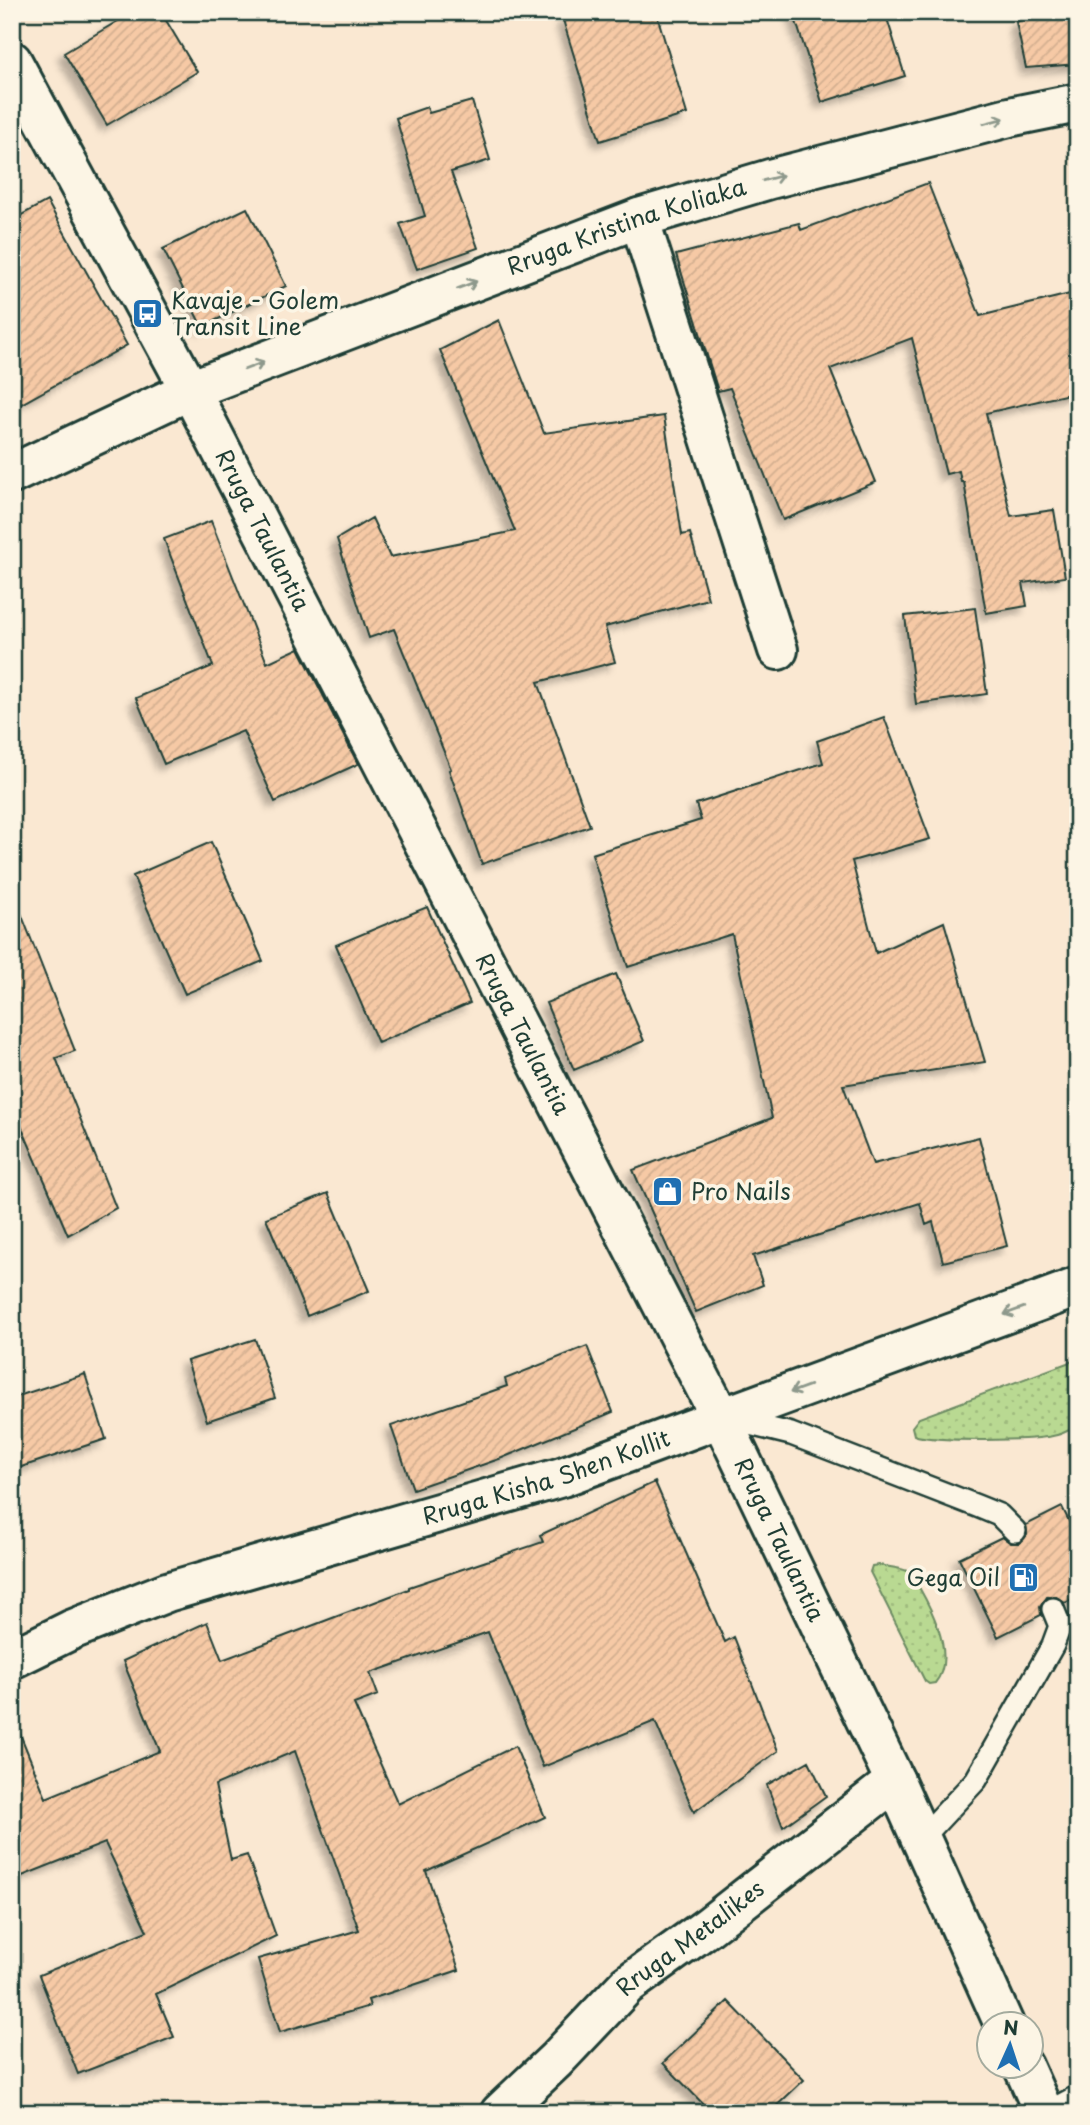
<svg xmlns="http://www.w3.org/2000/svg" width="1090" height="2125" viewBox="0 0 1090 2125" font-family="'Playpen Sans',sans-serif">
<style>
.grass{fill:url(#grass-dots);stroke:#6c8b63;stroke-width:2}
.building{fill:url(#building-hatch);stroke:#1f3d34;stroke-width:2;filter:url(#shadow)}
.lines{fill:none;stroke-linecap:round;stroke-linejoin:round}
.service-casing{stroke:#1f3d34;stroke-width:26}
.minor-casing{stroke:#1f3d34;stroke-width:44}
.tertiary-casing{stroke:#1f3d34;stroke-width:44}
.service{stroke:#fcf5e5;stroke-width:21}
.minor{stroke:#fcf5e5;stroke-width:38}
.tertiary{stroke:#fcf5e5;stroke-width:38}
.oneway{stroke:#8e998c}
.labels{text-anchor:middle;stroke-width:7;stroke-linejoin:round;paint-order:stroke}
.street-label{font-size:23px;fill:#1f3d34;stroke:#fcf5e5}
.poi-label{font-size:23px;fill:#1f3d34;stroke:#fcf5e5;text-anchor:start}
</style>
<defs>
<pattern id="grass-dots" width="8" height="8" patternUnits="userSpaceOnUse" patternTransform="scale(1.75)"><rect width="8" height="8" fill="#b9d992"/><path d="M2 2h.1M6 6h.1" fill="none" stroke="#9fbb7e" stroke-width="1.8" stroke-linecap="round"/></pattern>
<pattern id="building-hatch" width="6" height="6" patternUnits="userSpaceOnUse" patternTransform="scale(1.75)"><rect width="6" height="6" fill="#f6c9a5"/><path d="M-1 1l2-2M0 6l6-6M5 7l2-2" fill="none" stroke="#d2ae8f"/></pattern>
<filter id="shadow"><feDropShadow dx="-6" dy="6" stdDeviation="3.5" flood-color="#0004"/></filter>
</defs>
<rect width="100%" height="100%" fill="#fae8d2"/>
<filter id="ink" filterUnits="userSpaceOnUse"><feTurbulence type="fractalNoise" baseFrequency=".0143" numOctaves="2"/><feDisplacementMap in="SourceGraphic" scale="14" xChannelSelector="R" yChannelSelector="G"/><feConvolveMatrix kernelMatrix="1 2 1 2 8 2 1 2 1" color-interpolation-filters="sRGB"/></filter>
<g filter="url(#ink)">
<path class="grass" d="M1078,1359V1426C1071,1429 1064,1433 1057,1435C1037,1441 933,1442 914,1435L912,1427L919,1418Z
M879,1565C887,1567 899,1567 907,1571C913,1574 916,1582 920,1589C933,1612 956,1658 935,1683L929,1684L925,1681L870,1572L872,1566Z"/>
<path class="building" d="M133,12H161L197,72L107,125L64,53Z
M587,12H656L687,114L600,141L563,20Z
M793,12H885L905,76L822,102Z
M1040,12H1078V64L1026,68L1016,22Z
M472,101L490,160L451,172L478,248L417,269L400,224L425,216L396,118L427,107L429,113Z
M928,183L980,316L1078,292V392L986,413L1011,516L1054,510L1065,577L1023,583L1027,606L986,613L964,482H961L959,471L946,474L912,338L830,369L876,482L783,520L730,388L718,391L676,255L799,223L801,230Z
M47,201L127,345L12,409V220Z
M247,208L286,286L202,327L163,249Z
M499,320L544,433L664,416L682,535L690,533L708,599L605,627L615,662L538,682L590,826L482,864L449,770L451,769L394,629L369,638L337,539L372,518L390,557L515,531L440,350Z
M211,521L267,663L299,648L358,764L275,802L243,731L164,764L136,698L213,666L164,539Z
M975,608L987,694L916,704L905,616Z
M884,717L930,839L852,861L876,953L944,922L985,1062L843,1085L873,1164L979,1137L1007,1246L943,1262L933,1222L926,1225L920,1203L753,1256L763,1285L696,1312L633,1170L772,1118L732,934L628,967L592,854L701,820L696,804L823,763L817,741Z
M211,842L263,961L185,994L133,876Z
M15,898L75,1051L56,1058L116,1208L68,1235L12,1105V899Z
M427,907L470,1003L378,1043L336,945Z
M616,974L644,1041L574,1070L546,1003Z
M328,1193L369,1291L307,1316L266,1218Z
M255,1339L275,1398L207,1421L187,1361Z
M587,1346L613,1412L502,1458L413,1489L391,1426L507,1386L505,1379Z
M85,1374L106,1439L12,1470V1398Z
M655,1482L725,1642L734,1637L778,1751L694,1812L655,1721L543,1767L488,1632L370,1673L378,1695L354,1704L398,1804L515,1746L545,1817L426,1871L459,1970L368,2000L370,2006L280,2032L258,1959L359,1930L295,1751L215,1785L231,1860L247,1855L276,1936L156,1994L174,2037L78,2074L39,1975L147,1931L105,1843L12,1880V1720L14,1719L46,1798L160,1751L123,1661L207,1622L222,1660L409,1589V1587L543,1542L540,1535Z
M1062,1507L1078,1539V1597L1065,1603L1055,1596L1047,1597L1040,1607L1041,1615L998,1637L959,1558L1002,1537L1011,1543H1019L1027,1535L1026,1525Z
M809,1761L826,1796L783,1827L767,1785Z
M728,2001L804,2080L769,2113H712L663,2063Z"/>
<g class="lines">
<defs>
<path id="service" d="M729,1419L791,1434L977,1506L999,1515L1015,1531
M922,1838L976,1780L1053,1645L1060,1626L1053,1609
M1046,2113L1078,2096"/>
<g id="minor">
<path d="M639,218L778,650"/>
<path id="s1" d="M12,1659L71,1630L167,1592L562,1477L721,1418"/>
<path id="s2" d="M500,2113L556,2060L627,1985L708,1927L895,1781"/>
</g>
<g id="tertiary">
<path id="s3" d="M12,61L190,390L721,1418L895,1781L1004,2024"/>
<path id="s4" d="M12,474L190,390L639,218L770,179L1009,117L1078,103"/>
<path d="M721,1418L1078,1287"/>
<path d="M1023,2066L1044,2113"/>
</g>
</defs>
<use href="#service" class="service-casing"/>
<use href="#minor" class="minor-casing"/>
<use href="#tertiary" class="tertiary-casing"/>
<use href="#service" class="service"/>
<use href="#minor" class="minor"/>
<use href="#tertiary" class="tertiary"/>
</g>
<defs><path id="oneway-shaft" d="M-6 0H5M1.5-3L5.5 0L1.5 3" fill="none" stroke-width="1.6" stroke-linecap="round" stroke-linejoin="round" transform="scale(1.75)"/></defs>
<g class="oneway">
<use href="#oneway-shaft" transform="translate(994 121) rotate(-15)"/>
<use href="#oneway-shaft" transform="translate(773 178) rotate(-15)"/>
<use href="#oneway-shaft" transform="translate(467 285) rotate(-21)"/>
<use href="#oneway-shaft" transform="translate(254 366) rotate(-21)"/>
<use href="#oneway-shaft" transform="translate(1014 1311) rotate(160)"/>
<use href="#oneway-shaft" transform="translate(800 1389) rotate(160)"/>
</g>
</g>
<defs>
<symbol id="bus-square" viewBox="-11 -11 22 22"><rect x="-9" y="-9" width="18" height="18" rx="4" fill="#1f6fb2" stroke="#fcf5e5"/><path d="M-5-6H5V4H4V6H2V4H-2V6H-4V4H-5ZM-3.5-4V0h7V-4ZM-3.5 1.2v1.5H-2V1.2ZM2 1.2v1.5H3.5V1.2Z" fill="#fff"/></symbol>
<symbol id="shop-square" viewBox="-11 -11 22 22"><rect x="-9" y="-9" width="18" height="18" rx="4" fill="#1f6fb2" stroke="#fcf5e5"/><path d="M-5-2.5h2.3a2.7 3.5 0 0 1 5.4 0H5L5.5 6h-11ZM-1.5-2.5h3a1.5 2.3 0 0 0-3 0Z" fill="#fff"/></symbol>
<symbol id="fuel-square" viewBox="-11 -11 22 22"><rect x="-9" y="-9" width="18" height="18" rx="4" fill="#1f6fb2" stroke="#fcf5e5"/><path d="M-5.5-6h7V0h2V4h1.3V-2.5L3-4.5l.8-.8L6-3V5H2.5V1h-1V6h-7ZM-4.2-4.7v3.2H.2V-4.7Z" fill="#fff"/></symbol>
</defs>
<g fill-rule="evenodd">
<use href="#bus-square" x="130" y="296" width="35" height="35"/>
<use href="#shop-square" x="650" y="1174" width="35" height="35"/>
<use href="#fuel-square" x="1006" y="1560" width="35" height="35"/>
</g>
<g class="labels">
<g class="street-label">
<text dy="8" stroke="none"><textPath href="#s4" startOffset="663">Rruga Kristina Koliaka</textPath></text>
<text dy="8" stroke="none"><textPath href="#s3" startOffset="532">Rruga Taulantia</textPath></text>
<text dy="8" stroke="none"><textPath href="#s3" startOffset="1099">Rruga Taulantia</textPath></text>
<text dy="8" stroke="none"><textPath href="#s1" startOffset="565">Rruga Kisha Shen Kollit</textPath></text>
<text dy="8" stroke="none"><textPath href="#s3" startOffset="1666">Rruga Taulantia</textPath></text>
<text dy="8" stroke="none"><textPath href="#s2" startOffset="259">Rruga Metalikes</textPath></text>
</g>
<g class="poi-label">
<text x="171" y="309">Kavaje - Golem<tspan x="171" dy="26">Transit Line</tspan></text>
<text x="691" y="1200">Pro Nails</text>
<text x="1000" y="1586" text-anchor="end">Gega Oil</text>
</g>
</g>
<rect width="1090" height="2125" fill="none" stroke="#fcf5e5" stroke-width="42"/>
<rect x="21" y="21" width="1048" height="2083" fill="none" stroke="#1f3d34" stroke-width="2.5" filter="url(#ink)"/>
<g transform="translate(1010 2045) rotate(3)"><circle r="33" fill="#fcf5e5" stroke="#a4ab9e" stroke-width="2"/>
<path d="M0-5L12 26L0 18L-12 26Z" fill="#1f6fb2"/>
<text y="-10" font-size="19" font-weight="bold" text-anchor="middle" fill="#1f3d34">N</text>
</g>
</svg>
